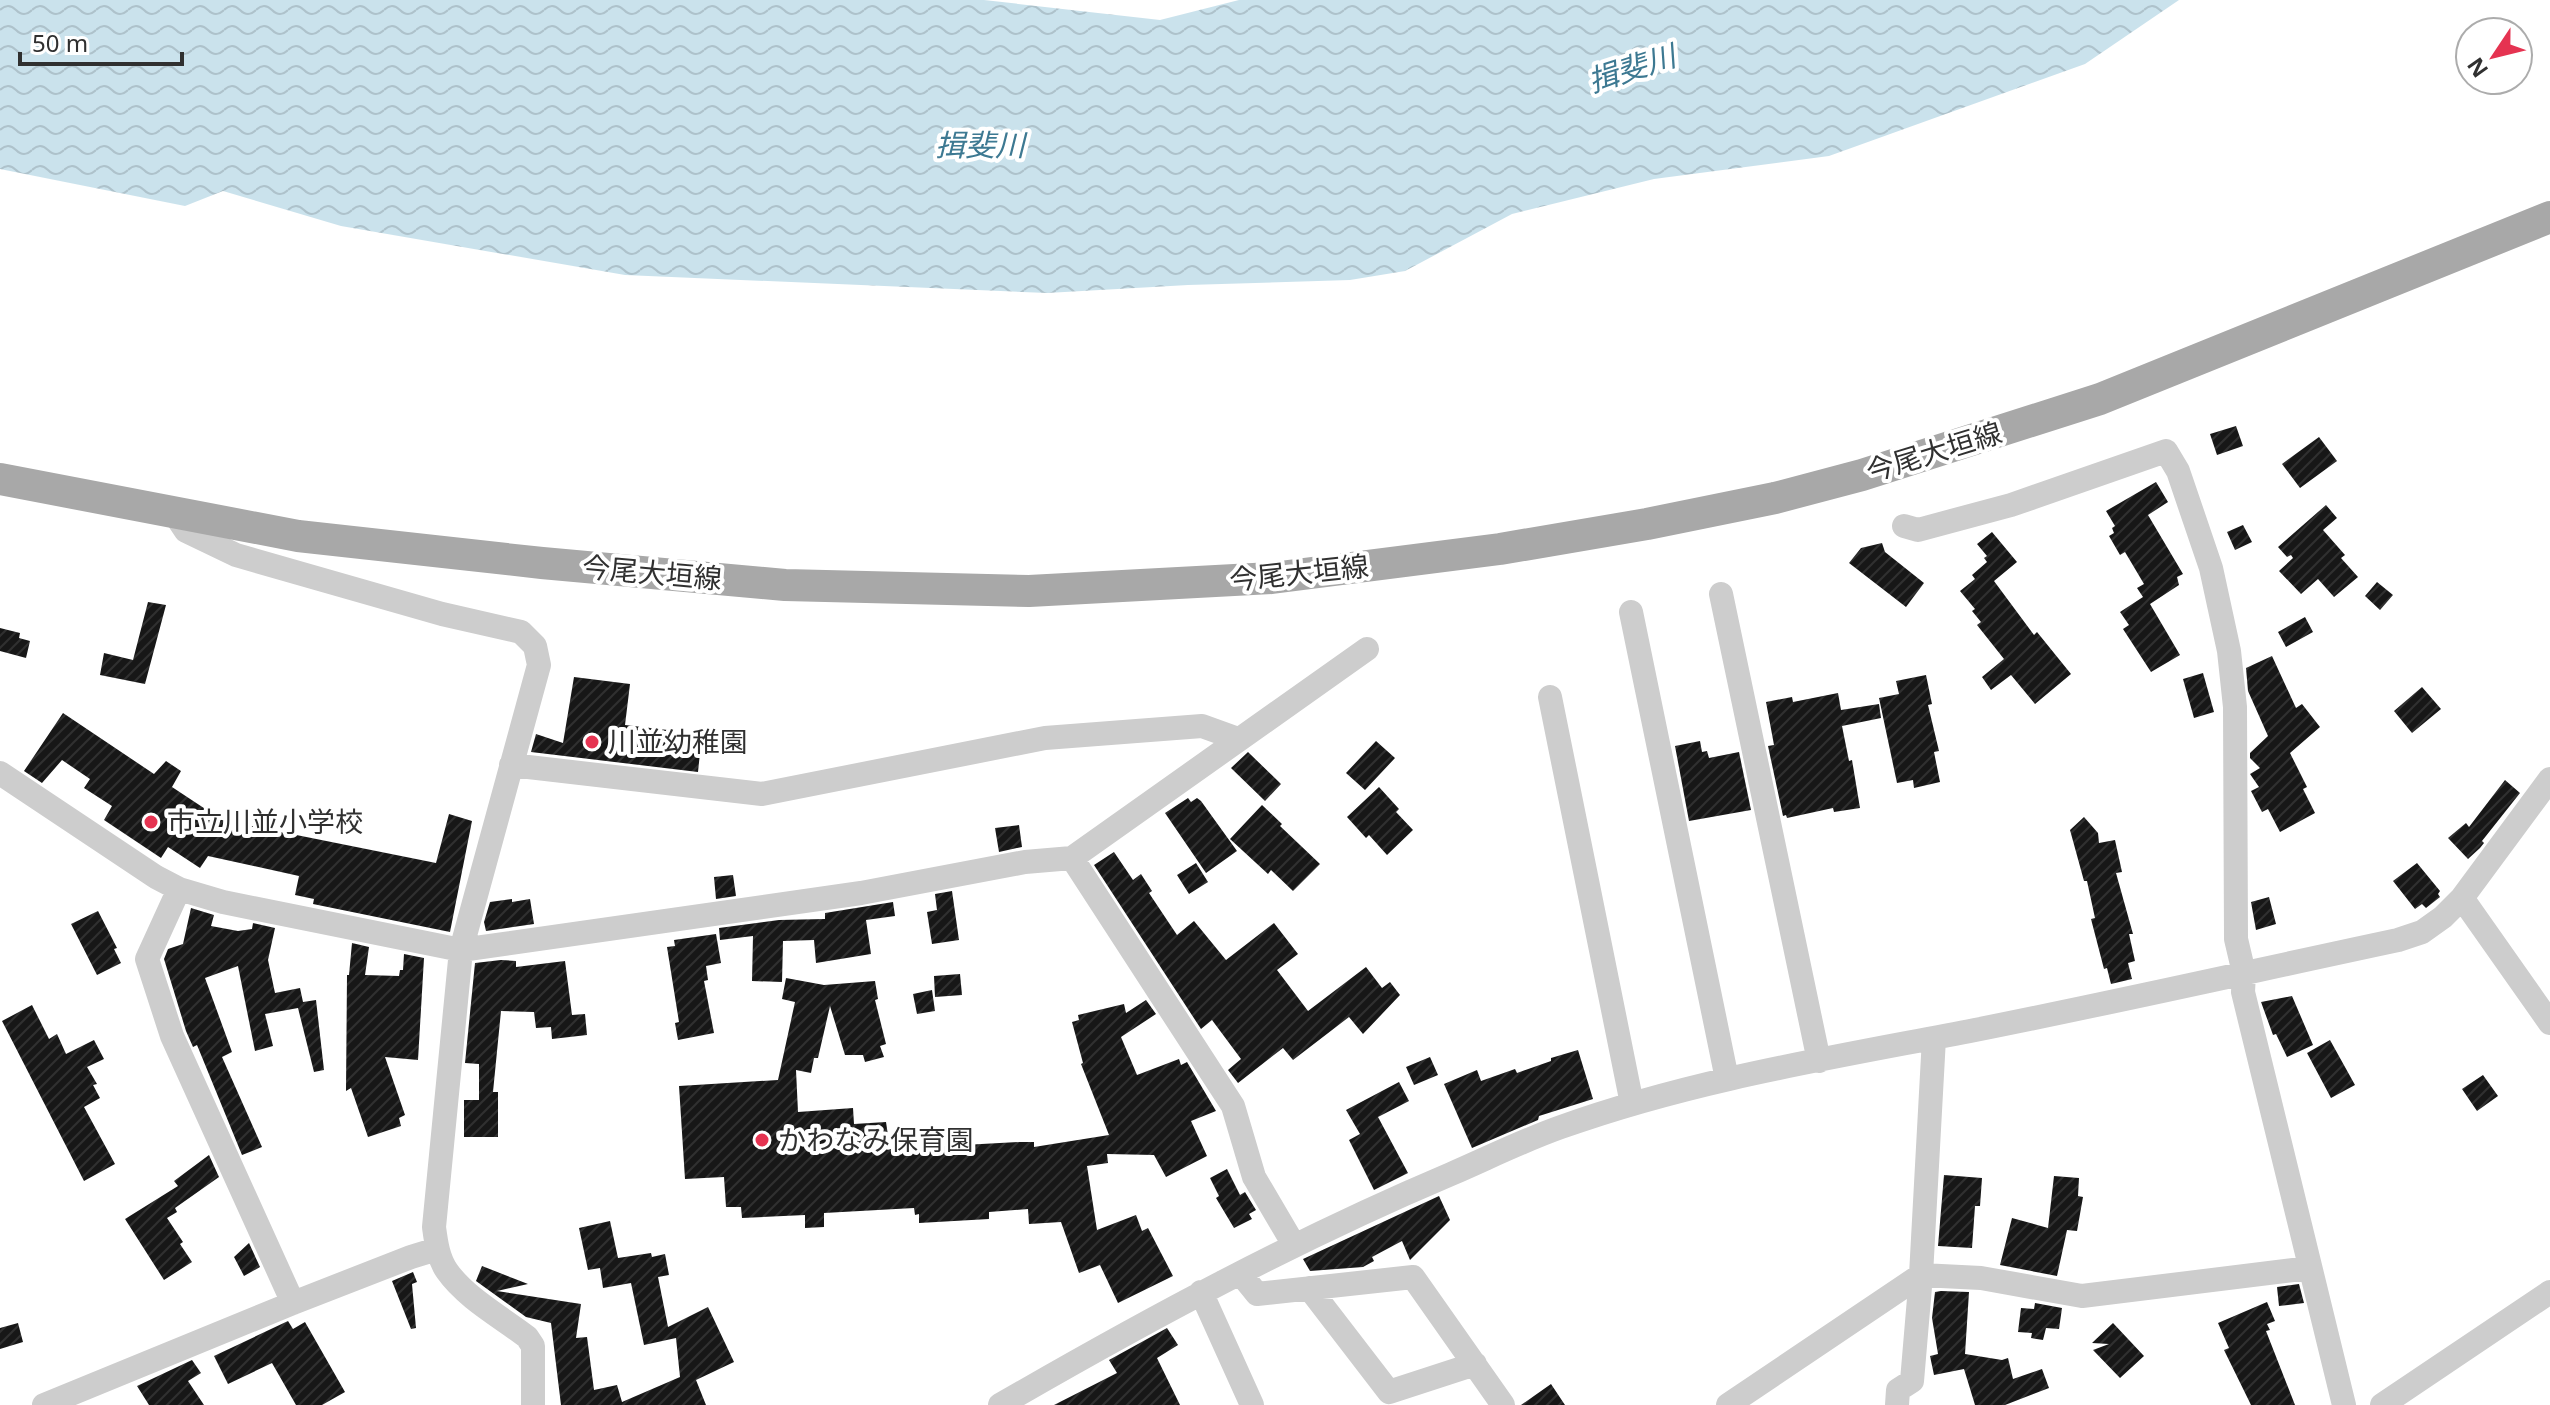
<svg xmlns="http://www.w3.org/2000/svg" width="2550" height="1405" viewBox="0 0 2550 1405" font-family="'Noto Sans','Noto Sans JP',sans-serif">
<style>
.water{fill:url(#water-waves)}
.building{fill:url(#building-hatch)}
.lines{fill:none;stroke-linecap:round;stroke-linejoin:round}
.minor{stroke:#cdcdcd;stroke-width:24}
.major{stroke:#a8a8a8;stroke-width:32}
.poi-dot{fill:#e53351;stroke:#fff;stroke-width:3}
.labels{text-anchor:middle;stroke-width:8;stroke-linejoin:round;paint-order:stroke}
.street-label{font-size:28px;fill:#303030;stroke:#fff}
.poi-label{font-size:28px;fill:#303030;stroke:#fff;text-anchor:start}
.water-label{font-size:30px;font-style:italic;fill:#3d7992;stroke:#fff}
</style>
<defs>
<pattern id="water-waves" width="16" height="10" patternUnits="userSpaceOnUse" patternTransform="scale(2)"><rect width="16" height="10" fill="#cae2ec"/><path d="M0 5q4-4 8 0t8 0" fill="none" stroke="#aec2cb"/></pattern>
<pattern id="building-hatch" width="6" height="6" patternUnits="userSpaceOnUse" patternTransform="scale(2)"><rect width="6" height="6" fill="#171717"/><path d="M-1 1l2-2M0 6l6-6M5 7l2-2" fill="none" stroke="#303030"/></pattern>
</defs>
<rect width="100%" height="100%" fill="#fff"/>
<path class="water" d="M0,0H984L1160,20L1239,0H2179L2085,64L1829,156L1654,179L1512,214L1405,271L1350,280L1188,285L1047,293L625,275L341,226L223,191L185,206L0,169Z"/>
<path class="building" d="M2236,426L2243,446L2217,455L2210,434Z
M2319,437L2337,461L2300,488L2282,464Z
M2156,482L2168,502L2148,515L2183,574L2177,577L2179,585L2150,604L2180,655L2151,672L2123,629L2129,625L2120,612L2143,597L2137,588L2144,584L2125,552L2120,555L2109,536L2114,533L2112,528L2115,526L2106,511Z
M2326,505L2337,518L2323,530L2345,555L2341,558L2358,577L2334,597L2318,579L2301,594L2279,571L2293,558L2291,555L2287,557L2278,547Z
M2243,525L2252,542L2235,550L2227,532Z
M1992,532L2017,562L1994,581L2034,635L2037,632L2071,674L2035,704L2011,675L1991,690L1982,677L2004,659L1977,625L1981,622L1972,611L1975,609L1960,591L1975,579L1972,575L1987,562L1984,558L1987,556L1977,544Z
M1882,543L1885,552L1924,583L1906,607L1849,563L1861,548Z
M2377,582L2393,595L2380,610L2365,596Z
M148,602L166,605L145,684L100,675L104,653L133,660Z
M2305,617L2313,632L2286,647L2278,632Z
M0,628L20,633L19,638L30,641L26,658L0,651Z
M2272,656L2296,708L2302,704L2320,727L2290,753L2307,787L2303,789L2315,813L2280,832L2268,809L2262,812L2251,791L2259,787L2250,774L2260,768L2250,758V753L2268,736L2248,691L2246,668Z
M2203,673L2214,712L2194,718L2183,679Z
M1926,675L1932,704L1928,705L1939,751L1934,752L1940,782L1914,788L1913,780L1897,783L1879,698L1899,694L1896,681Z
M574,677L630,684L625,725L702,734L698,772L531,752L536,734L563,743Z
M2422,687L2441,709L2412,733L2394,711Z
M1838,693L1841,710L1879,704L1881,718L1842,726L1849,761L1852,760L1860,808L1834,812L1833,808L1787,818L1786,815L1783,816L1768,746L1774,745L1766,702L1792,697L1793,702Z
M63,713L154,774L166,761L181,771L172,787L222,820L436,863L449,814L472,821L450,932L313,904L314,899L295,895L299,876L208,856L200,868L168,847L161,858L104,820L112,806L84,788L90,779L62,760L42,783L24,771Z
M1376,741L1395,758L1365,790L1346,773Z
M1700,741L1702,752L1707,751L1709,758L1739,752L1751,810L1689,821L1675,746Z
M1248,752L1281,784L1265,801L1231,768Z
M2505,780L2520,793L2482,841L2484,843L2480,848L2468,859L2448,838L2466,823L2469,827Z
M1379,787L1399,809L1396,812L1413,830L1387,855L1369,835L1366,838L1347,817Z
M1188,798L1191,802L1197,798L1201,801L1237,851L1206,873L1165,813Z
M1262,805L1282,824L1280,826L1320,864L1293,891L1271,870L1268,874L1230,839Z
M2084,817L2098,833L2099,843L2115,840L2122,872L2116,873L2133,934H2129L2135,961L2128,963L2132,979L2111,984L2107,968L2104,969L2091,919L2095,918L2087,881H2084L2070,830Z
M1019,825L1022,847L999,852L995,828Z
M1114,852L1133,880L1141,874L1152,891L1149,893L1177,935L1194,921L1226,960L1274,923L1298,954L1277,970L1308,1011L1366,967L1382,988L1390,982L1400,995L1363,1034L1349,1017L1293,1060L1283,1048L1238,1083L1228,1070L1241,1059L1212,1020L1201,1029L1094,865Z
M1196,863L1208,882L1189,894L1177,875Z
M2417,863L2440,891L2438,894L2440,897L2426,908L2422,904L2415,909L2393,881Z
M733,875L736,896L716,899L714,877Z
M952,891L959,940L932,944L927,912L937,910L935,894Z
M2269,897L2276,924L2256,930L2251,902Z
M512,899V902L530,899L534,924L486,931L484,922L490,902Z
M893,902L895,916L866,920L871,954L816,963L814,940L783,941L782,982L752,981L753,936L720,940L719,928L779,920L825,919V913Z
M191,908L214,915L211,926L238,931L252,929L253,923L275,928L268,960L275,993L300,988L303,1002L316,1000L324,1070L314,1072L298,1008L265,1014L273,1046L255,1051L238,966L205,978L232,1052L222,1057L262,1147L242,1155L197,1045L193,1047L186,1031L164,959L168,949L183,944Z
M98,911L117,948L114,949L121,963L97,975L71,924Z
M716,934L721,963L706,966L708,980L704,981L714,1033L678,1040L675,1023L679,1022L667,947L675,946L674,940Z
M352,943L369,947L365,975L399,976L400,970H403L404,954L424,958L418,1060L385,1057L405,1115L399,1118L401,1126L368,1137L351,1088L346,1091L347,975H349Z
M501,960L516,961V967L565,961L572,1015L585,1014L587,1035L552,1039L551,1027L536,1028L534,1012L501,1011L493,1092H498V1137H464V1100H479V1064L465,1063L475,963Z
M960,974L962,995L935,997L934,976Z
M786,978L824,985L875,981L878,999L875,1000L886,1044L880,1046L884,1057L865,1062L863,1055H845L830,1006L818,1058H814L811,1073L796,1070L798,1112L853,1108L854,1124L886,1122L890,1149L1020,1142H1034V1147L1109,1135L1081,1064L1083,1063L1072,1022L1079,1020L1078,1015L1124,1004L1126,1013L1146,1000L1156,1014L1121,1037L1137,1075L1179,1059L1181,1065L1187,1062L1216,1111L1191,1121L1207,1156L1166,1177L1154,1155L1107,1154L1108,1163L1087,1166L1097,1230L1136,1215L1142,1231L1148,1228L1173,1276L1118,1303L1100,1265L1079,1273L1061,1222L1029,1224L1028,1209L989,1212V1219L919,1223V1214L915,1215L914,1208L824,1213V1227L805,1228V1215L742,1218L741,1207H726L724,1177L685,1179L679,1086L778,1080L795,1002L782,999Z
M932,990L935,1011L917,1014L913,994Z
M2292,996L2313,1045L2287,1057L2276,1034L2273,1035L2261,1002Z
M32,1005L49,1039L57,1034L66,1054L94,1040L104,1059L87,1067L97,1084L93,1085L100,1098L84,1107L115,1164L84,1181L2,1021Z
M2330,1040L2355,1085L2331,1098L2307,1053Z
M1578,1050L1593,1099L1539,1116L1538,1120L1472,1148L1444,1084L1477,1070L1481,1081L1515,1069L1517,1073L1551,1061V1058Z
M1430,1057L1438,1075L1414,1085L1406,1067Z
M2483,1075L2498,1096L2477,1111L2462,1089Z
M1399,1082L1409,1101L1378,1117L1408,1173L1374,1190L1349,1140L1360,1134L1346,1110Z
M209,1155L219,1177L175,1208L177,1212L167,1218L183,1242L180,1244L192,1262L164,1280L125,1219L178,1186L174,1181Z
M1227,1169L1240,1195L1245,1192L1256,1210L1249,1214L1252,1219L1234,1228L1216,1198L1219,1196L1210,1178Z
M1944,1175L1982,1178L1980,1206H1975L1972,1248L1938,1246Z
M2054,1176L2079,1178L2078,1196L2083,1197L2077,1231L2067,1230L2057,1276L2000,1265L2012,1218L2048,1228Z
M1439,1196L1450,1220L1410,1260L1402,1241L1372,1257L1374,1261L1363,1267L1310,1271L1303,1259Z
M610,1221L618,1258L651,1253L652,1257L665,1254L669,1275L658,1277L668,1327L708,1307L734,1362L696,1380L706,1405H561L551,1323L526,1317L476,1281L482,1266L528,1284L497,1291L581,1304L576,1338L587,1337L594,1390L617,1385L622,1402L680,1377L676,1338L644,1345L631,1283L603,1288L600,1268L588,1270L579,1228Z
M249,1243L260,1267L244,1276L234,1257Z
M413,1272L417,1282L412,1284L416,1328L411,1329L392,1281Z
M2299,1284L2304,1303L2279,1306L2277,1287Z
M1941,1291L1969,1292L1965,1354L2002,1360L2008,1358L2013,1379L2042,1369L2049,1388L2005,1405H1975L1964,1369L1934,1375L1930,1356L1938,1354L1932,1318L1935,1292Z
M2267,1302L2275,1321L2267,1324L2270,1330L2266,1331L2295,1405H2251L2224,1350L2229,1348L2218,1323Z
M2035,1303L2062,1308L2059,1329L2046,1328L2043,1340L2031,1338L2032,1333L2018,1332L2021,1308L2034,1309Z
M288,1321L293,1329L305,1322L345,1392L322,1405H296L272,1363L228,1384L214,1356Z
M18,1323L23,1342L0,1349V1328Z
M2113,1323L2144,1356L2120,1378L2093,1350L2109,1344L2092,1343Z
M1167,1328L1178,1345L1157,1358L1180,1405H1054L1117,1373L1109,1360Z
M192,1360L201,1373L188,1381L204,1405H149L137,1386Z
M1551,1384L1565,1405H1521Z"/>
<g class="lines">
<path class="minor" d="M174,513L186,531L236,555L442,614L521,632L535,646L539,665L461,950L434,1227C436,1242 438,1258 447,1271C466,1298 501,1317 527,1337L533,1346V1405
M1904,526L1918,530L2011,505L2166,451L2178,471L2211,568L2229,651L2235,707L2236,939L2244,973L2243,992L2344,1405
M1721,594L1819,1061
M1631,612L1727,1079
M1550,697L1632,1104
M511,765L762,794L1045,738L1202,726L1238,739
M0,773L156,877L179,889L223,902L461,950L861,893L1025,862L1072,858L1367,649
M1072,858L1233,1106L1254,1177L1294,1245
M179,889L147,959L172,1036L293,1303
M2462,898L2550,1023
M1240,1273L1257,1294L1413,1277L1503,1405
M1309,1288L1389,1392L1475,1364
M1201,1292L1252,1405
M44,1405L293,1303L411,1257L437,1249
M1000,1405C1147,1320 1295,1240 1451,1174C1488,1158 1524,1140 1561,1127C1695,1079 1836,1057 1975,1030C2116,1002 2257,970 2398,940L2422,932L2443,917L2462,898L2550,779
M1728,1405L1921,1275L1934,1038
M1897,1405L1898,1390L1912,1381L1921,1275L1981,1278L2082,1296L2310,1268
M2382,1405L2550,1292"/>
<path class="major" d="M0,479L298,536L542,563L785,585L1029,591L1272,578L1500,549L1647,524L1775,498L1862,475L2100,399L2550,217"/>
</g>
<g class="poi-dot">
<circle cx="592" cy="742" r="8"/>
<circle cx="151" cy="822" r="8"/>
<circle cx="762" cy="1140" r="8"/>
</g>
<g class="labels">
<g class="street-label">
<text transform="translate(1934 452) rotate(-17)" y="10">今尾大垣線</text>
<text transform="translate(652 573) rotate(5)" y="10">今尾大垣線</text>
<text transform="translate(1299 573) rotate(-6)" y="10">今尾大垣線</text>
</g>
<g class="poi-label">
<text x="608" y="752">川並幼稚園</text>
<text x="167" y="832">市立川並小学校</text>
<text x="778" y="1150">かわなみ保育園</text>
</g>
<g class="water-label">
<text transform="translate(1632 69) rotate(-18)" y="10">揖斐川</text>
<text x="980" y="156">揖斐川</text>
</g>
</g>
<g transform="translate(2494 56) rotate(235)"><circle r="38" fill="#ffffff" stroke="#acacac" stroke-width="2"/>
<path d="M0-6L14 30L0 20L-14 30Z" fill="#e53351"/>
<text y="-12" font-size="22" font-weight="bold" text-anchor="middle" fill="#303030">N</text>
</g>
<path d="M20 52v12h162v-12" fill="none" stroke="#303030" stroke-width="4"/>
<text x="32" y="52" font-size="24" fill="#303030" stroke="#ffffff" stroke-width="6" paint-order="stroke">50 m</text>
</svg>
